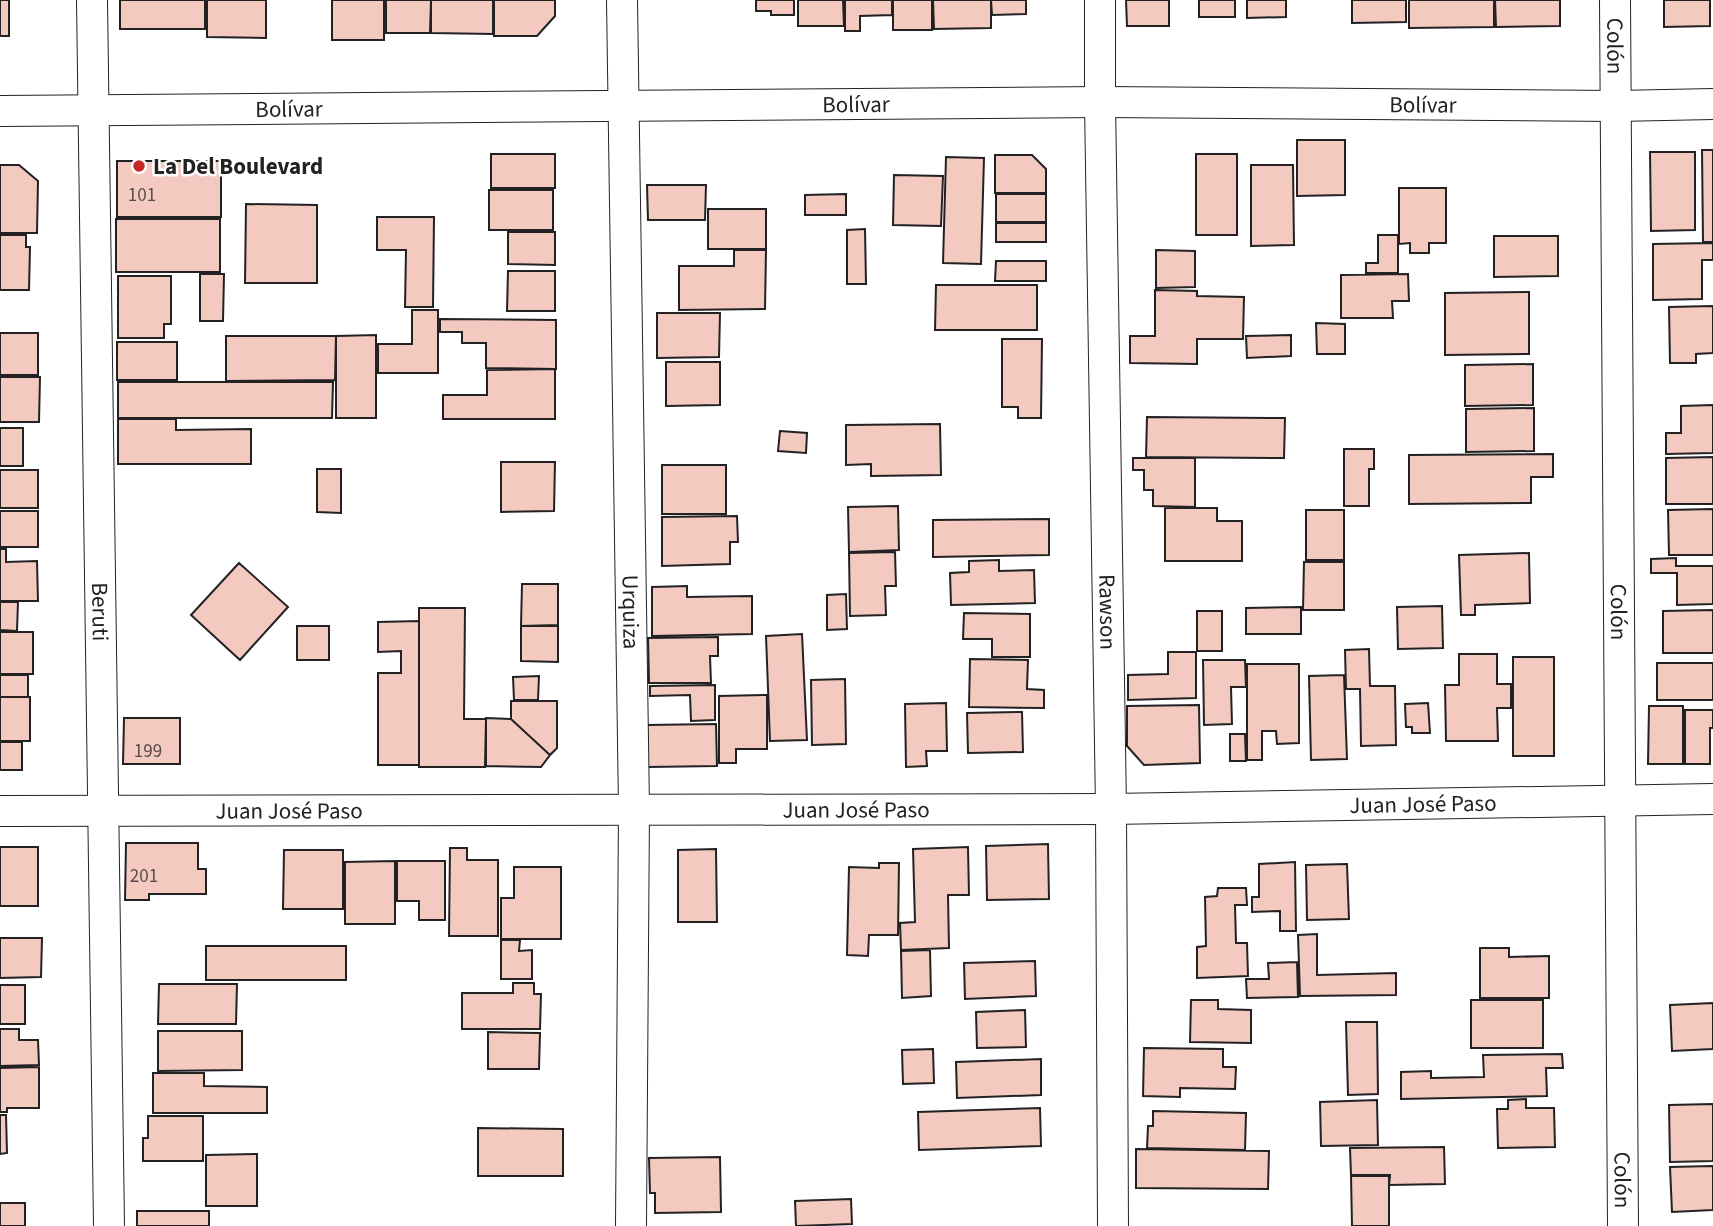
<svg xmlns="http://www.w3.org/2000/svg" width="1713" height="1226" viewBox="0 0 1713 1226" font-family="'Source Sans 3',sans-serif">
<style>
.building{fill:#f3c9c0;stroke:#222;stroke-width:2}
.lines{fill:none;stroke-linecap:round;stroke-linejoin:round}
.minor-casing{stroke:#222;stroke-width:32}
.minor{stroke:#fff;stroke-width:30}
.poi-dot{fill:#c62828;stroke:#fff;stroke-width:2.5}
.labels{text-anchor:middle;stroke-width:5;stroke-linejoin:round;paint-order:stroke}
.number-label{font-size:19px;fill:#564c4a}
.street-label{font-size:23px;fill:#222;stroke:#fff}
.poi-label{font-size:23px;font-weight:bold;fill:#222;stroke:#fff;text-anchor:start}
</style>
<rect width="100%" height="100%" fill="#fff"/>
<path class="building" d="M0,0H9V36H0Z
M120,0H205V29H120Z
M207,0H266V38L207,37Z
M332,0H384V40H332Z
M386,0H431L430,33H386Z
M431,0H493V34L431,33Z
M494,0H555V16L537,36H494Z
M756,0H794V15H771V11H756Z
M798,0H843L844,26H798Z
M845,0H892V15L860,16V31H845Z
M893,0H932V30H893Z
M933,0H991V28L934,29Z
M991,0H1026V14L992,15Z
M1126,0H1169V26H1127Z
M1199,0H1235V17H1199Z
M1247,0H1286V17L1247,18Z
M1352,0H1406V22L1352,23Z
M1409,0H1494V27L1409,28Z
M1495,0H1560V26L1496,27Z
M1664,0H1710V26L1664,27Z
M1297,140H1345V195L1297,196Z
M1702,150H1713V242H1703Z
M1650,152H1695V230L1651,231Z
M491,154H555V188H491Z
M1196,154H1237V235H1196Z
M995,155H1032L1046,169V193H995Z
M946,157L984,158L981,264L943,263Z
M117,161H221V217H117Z
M0,165H19L38,181L37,233H0Z
M1251,165H1293L1294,245L1251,246Z
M894,175L943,176L941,226L893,225Z
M647,185H706L705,220H648Z
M1399,188H1446V243H1429V253H1410V243L1399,244Z
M489,190H553V230H489Z
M846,194V215H805V195Z
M996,194H1046V222H996Z
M246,204L317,205V283H245Z
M708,209H766V249H708Z
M377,217H434L433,307H405L406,250H377Z
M116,219H220V272H116Z
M996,223H1046V242H996Z
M865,229L866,284H847V230Z
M508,232H555V265L508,264Z
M0,235H26V247H30L29,290H0Z
M1378,235H1398V273H1366V263H1378Z
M1494,236H1558V276L1494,277Z
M1713,243V260H1702V299L1653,300V244Z
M734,250H766L765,309L679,310V266H734Z
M1156,250L1195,251V287L1156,288Z
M996,261H1046V281H995Z
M508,271H555V311H507Z
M200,274H224L223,321H200Z
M1408,274L1409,301H1392L1393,318H1341V275Z
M118,276H171V324H164V338H118Z
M936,285H1037V330H935Z
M1155,290L1197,291V296L1244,297L1243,339H1197V364L1130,363V336H1155Z
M1529,292V354L1445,355V293Z
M1713,306V353L1696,354V363H1670L1669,307Z
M412,310H438V373H378V344H412Z
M657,313H720L719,357L657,358Z
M440,319L556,320V369L486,368V343H462V332H440Z
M1316,323L1345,324V354H1317Z
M0,333H38V375H0Z
M376,335V418H336V336Z
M1291,335V356L1247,358L1246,336Z
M226,336H336L335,380L226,381Z
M1002,339H1042L1041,418H1018V407H1002Z
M117,342H177V380H117Z
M666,362H720V405L666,406Z
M1533,364V405L1465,406V365Z
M555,369V419H443V395H487V370Z
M0,377H40L39,422H0Z
M118,382H333L332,418H118Z
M1713,405V453L1666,454V433H1681V406Z
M1534,408V451L1466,452V409Z
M1147,417L1285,418L1284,458L1146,457Z
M118,419H176V430L251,429V464H118Z
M940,424L941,475L871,476V464L846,465V425Z
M0,428H23V466H0Z
M780,431L807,433L806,453L778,451Z
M1344,449H1374V469H1369V506H1344Z
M1553,454V477H1531V503L1409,504V455Z
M1713,457V504H1666V458Z
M1133,458H1195V507L1153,506V490H1144V470H1133Z
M501,462H555L554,511L501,512Z
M662,465H726V514H662Z
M317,469H341V513L317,512Z
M0,470H38V508H0Z
M898,506L899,550L849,552L848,507Z
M1165,508H1217V521H1242V561H1165Z
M1713,509V555H1669L1668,510Z
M1306,510H1344V560H1306Z
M0,511H38V547H0Z
M737,516L738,542H730V564L662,566V517Z
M1049,519V555L933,557V520Z
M0,549H6V562L37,561L38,601H0Z
M895,552L896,586H885L886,615L850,616L849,553Z
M1529,553L1530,603L1475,605V615H1461L1459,555Z
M1676,558V566H1713V604L1677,605V573H1651V559Z
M999,560V571L1034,570L1035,603L951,605L950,573L969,572V561Z
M1304,562H1344V610H1303Z
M239,563L288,607L240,660L191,615Z
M522,584H558V625L521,626Z
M687,586V597L752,596V634L652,636V587Z
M846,594L847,629L827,630V595Z
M0,602H18L17,631L0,630Z
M1442,606L1443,648L1398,649L1397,607Z
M1301,607V634H1246V608Z
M419,608H465L464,719H486L485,767H419Z
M1713,610V653H1663V611Z
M1197,611H1222V651H1197Z
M964,613L1030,614V657H992V639H963Z
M419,621V765H378V673H401V651L378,652V622Z
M297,626H329V660H297Z
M521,626H558V662L521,661Z
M0,632H33V674H0Z
M802,634L807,740L770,741L766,636Z
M718,637V656H710L711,683H649L648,638Z
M1369,649L1370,686H1395L1396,745L1361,746L1360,689H1346L1345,650Z
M1168,652H1196V698L1128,700V675L1168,674Z
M1459,654H1497V684H1511V708H1497L1498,741H1446L1445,685H1459Z
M1513,657H1554V756H1513Z
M970,659L1028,660L1027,689L1044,690V708L969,707Z
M1203,660H1245L1246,687H1231L1232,724L1204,725Z
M1657,663H1713V700H1657Z
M1247,664H1299V743L1277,744L1276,731H1262V760H1247Z
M0,675H28V697H0Z
M1344,675L1347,759L1311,760L1309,676Z
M539,676L538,700H514L513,677Z
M845,679L846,744L812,745L811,680Z
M715,685V720L691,721L690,695L650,696V686Z
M767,695V749H736V763H719V696Z
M0,697H30V741H0Z
M511,701H557V748L550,755L511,719Z
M946,703L947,751H926L927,766L906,767L905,704Z
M1428,703L1430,733H1412V727H1406L1405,704Z
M1199,705L1200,763L1144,765L1127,746V706Z
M1649,706H1683V764H1648Z
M1685,710H1713V728H1710V764H1685Z
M1022,712L1023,752L968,753L967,713Z
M124,718H180V764H123Z
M486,718L511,719L550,755L541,767L486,766Z
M716,724L717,766L648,767L647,725Z
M1230,734H1245L1246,761H1230Z
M0,742H22V770H0Z
M126,843H198V869H206V894H149V900H125Z
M1048,844L1049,899L987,900L986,846Z
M0,847H38V906H0Z
M968,847L969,895H948L949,948L901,950L900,923L915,922L913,849Z
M450,848H467V860H498V936H449Z
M716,849L717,922H678V850Z
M284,850H343V909H283Z
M395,861V924H345V862Z
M397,861H445V920H419V901H397Z
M1295,862L1296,931H1280V911L1252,912V897H1259V864Z
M879,863H899L898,935H869L868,956L847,955L849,867L879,868Z
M1347,864L1349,919L1307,920L1306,865Z
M514,867H561V939H501V898H514Z
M1218,888H1246L1247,905H1235L1236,943H1247L1248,976L1197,978V947L1206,946L1205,897L1217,896Z
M1317,934V975L1396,973V995L1300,996L1298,935Z
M0,938H42L41,977L0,978Z
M501,940H520L519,951L532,950V979H501Z
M206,946H346V980H206Z
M1480,948H1509V957L1549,956V998H1480Z
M930,950L931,996L902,998L901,951Z
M1035,961L1036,996L965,999L964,963Z
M1297,962L1298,997L1247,998L1246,979H1269L1268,963Z
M513,983H534V994H541L540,1029H462V993H513Z
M159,984H237L236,1024H158Z
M0,985H25V1024H0Z
M1191,1000H1218V1009L1251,1010V1043L1190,1042Z
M1471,1000H1543V1048H1471Z
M1713,1003V1049L1672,1051L1670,1005Z
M1025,1010L1026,1047L977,1048L976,1012Z
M1346,1022H1377L1378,1094L1348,1095Z
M0,1029H19V1040H38L39,1065L0,1066Z
M158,1031H242V1070L158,1071Z
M488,1032L540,1033L539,1069H488Z
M1144,1048L1223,1049V1067H1236L1235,1089L1180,1088V1097L1143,1096Z
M933,1049L934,1083L903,1084L902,1050Z
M1562,1054L1563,1068H1546L1547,1096L1401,1099V1072L1431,1071V1078L1484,1077L1483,1055Z
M1041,1059V1095L957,1098L956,1062Z
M39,1067V1108H7V1112H0V1068Z
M153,1073H204V1086L267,1087V1113H153Z
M1526,1099V1108H1554L1555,1147L1498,1148L1497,1109H1508V1100Z
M1377,1100L1378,1145L1321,1146L1320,1102Z
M1713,1104V1161L1670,1162L1669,1105Z
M1040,1108L1041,1146L919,1150L918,1112Z
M1153,1111L1246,1113L1245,1150L1147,1148L1148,1126H1153Z
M0,1115H6L7,1153L0,1154Z
M148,1116H203V1161H143V1138H148Z
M478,1128L563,1129V1176H478Z
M1444,1147L1445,1184L1389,1185L1390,1175H1351L1350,1148Z
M1136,1149L1269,1151L1268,1189L1136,1188Z
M257,1154V1206H206V1155Z
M720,1157L721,1212L655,1213V1193H650L649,1158Z
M1713,1166V1210L1672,1212L1670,1167Z
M1351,1176H1389V1226H1352Z
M851,1199L852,1224L796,1226L795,1201Z
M0,1203H25V1226H0Z
M137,1211H209V1226H137Z"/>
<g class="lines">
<defs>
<g id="minor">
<path id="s1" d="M92,0L109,1226"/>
<path id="s2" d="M622,0L634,809L631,1226"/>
<path id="s3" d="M1100,0V102L1111,809L1113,1226"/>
<path id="s4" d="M1615,0L1623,1226"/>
<path id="s5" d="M0,111L1100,102L1616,106L1713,104"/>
<path id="s6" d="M0,811L1111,809L1713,799"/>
</g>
</defs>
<use href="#minor" class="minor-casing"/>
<use href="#minor" class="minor"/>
</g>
<circle class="poi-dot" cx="139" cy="166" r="7"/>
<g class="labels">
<g class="number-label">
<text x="142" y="201">101</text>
<text x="148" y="757">199</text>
<text x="144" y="882">201</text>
</g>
<g class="street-label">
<text dy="8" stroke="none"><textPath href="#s4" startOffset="46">Colón</textPath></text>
<text dy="8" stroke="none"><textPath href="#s5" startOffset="856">Bolívar</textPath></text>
<text dy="8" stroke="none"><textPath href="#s5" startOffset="1423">Bolívar</textPath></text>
<text dy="8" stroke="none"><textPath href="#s5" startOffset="289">Bolívar</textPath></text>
<text dy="8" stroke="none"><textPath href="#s1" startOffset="612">Beruti</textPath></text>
<text dy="8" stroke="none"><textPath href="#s2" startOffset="612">Urquiza</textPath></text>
<text dy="8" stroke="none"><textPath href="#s3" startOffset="612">Rawson</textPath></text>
<text dy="8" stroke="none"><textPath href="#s4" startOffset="612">Colón</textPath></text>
<text dy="8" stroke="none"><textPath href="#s6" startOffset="1423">Juan José Paso</textPath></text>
<text dy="8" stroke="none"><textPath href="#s6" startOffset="856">Juan José Paso</textPath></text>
<text dy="8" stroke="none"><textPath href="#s6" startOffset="289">Juan José Paso</textPath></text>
<text dy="8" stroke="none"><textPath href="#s4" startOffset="1180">Colón</textPath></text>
</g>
<g class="poi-label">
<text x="153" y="174">La Del Boulevard</text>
</g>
</g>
</svg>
